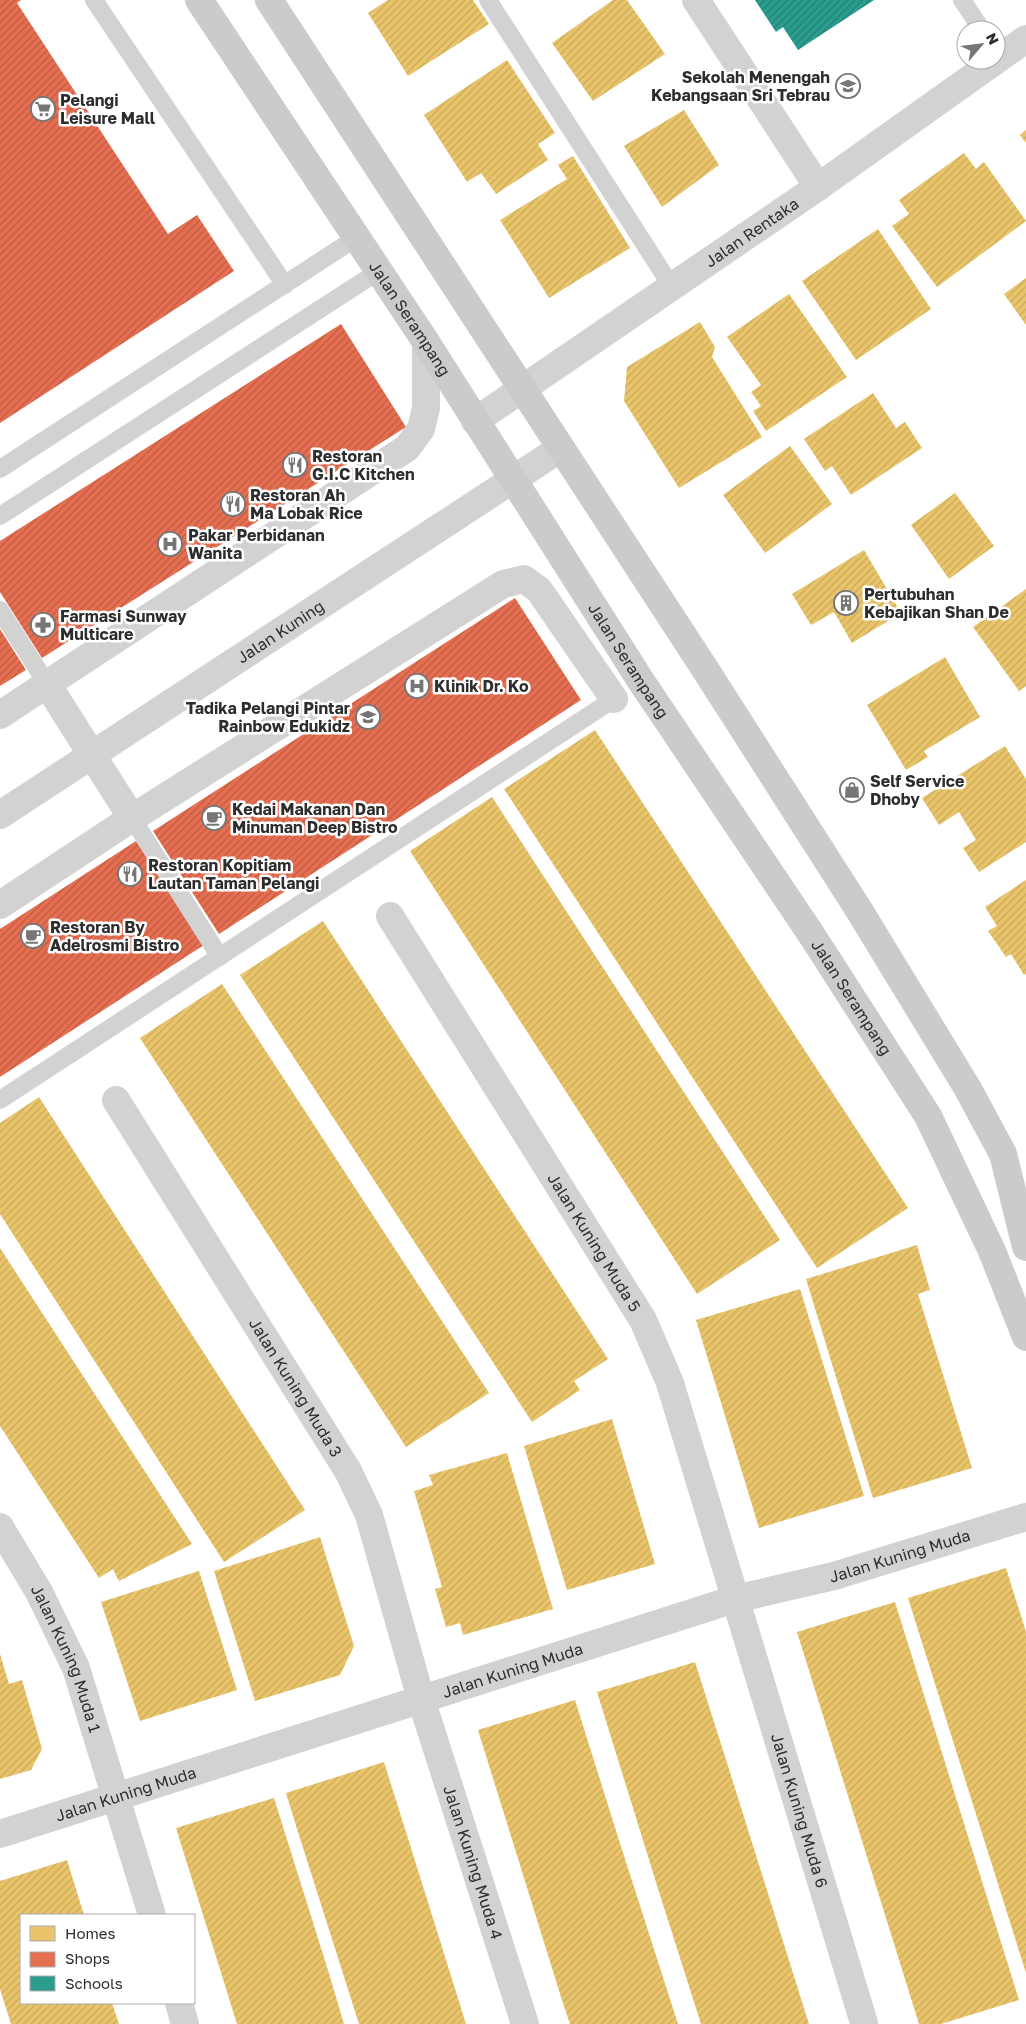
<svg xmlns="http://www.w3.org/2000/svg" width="1026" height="2024" viewBox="0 0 1026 2024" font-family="'Golos Text',sans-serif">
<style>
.homes{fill:url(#homes-hatch)}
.shops{fill:url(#shops-hatch)}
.schools{fill:url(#schools-hatch)}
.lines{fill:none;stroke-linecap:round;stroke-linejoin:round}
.service{stroke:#d2d2d2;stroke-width:18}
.minor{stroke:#d2d2d2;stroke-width:28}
.tertiary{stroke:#d2d2d2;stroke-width:28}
.secondary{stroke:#cbcbcb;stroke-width:28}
.labels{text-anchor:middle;stroke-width:5;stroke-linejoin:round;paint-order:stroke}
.poi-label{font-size:16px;font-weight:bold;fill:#2d2d2d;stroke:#fff;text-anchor:start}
.street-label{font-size:16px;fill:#2d2d2d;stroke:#fff}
</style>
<defs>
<pattern id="homes-hatch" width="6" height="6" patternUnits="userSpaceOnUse" patternTransform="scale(1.25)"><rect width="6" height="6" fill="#e9c46a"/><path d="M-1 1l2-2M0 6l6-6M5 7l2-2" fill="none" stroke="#c8a95c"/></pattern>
<pattern id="shops-hatch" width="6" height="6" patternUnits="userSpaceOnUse" patternTransform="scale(1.25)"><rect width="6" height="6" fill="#e76f51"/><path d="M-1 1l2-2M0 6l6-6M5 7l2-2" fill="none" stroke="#bc5c44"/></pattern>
<pattern id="schools-hatch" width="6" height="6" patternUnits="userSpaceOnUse" patternTransform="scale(1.25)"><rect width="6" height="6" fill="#2a9d8f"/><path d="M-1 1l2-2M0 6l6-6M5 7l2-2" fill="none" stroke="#248075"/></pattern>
</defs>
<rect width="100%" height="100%" fill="#fff"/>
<path class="homes" d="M388,0H473L489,24L408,76L368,13Z
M613,0H627L665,54L593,101L552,43Z
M507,60L555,133L538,144L548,160L496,194L481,173L467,182L424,115Z
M684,110L719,165L662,207L624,146Z
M1026,130V143L1020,135Z
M964,153L976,169L984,162L1026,221L937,287L892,226L909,214L899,200Z
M573,156L630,248L549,298L500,220L567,179L558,165Z
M878,229L931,309L856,360L802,281Z
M1026,278V325L1004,294Z
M789,294L847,377L766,431L753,411L761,406L751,392L761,385L727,337Z
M700,322L715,347L712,357L762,437L679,488L624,401L627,367Z
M873,393L896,428L905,422L922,448L851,495L832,466L825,471L804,439Z
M790,446L832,504L765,553L723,495Z
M955,493L994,546L949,579L911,525Z
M864,550L901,613L852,643L834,612L811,625L792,594Z
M1026,589V686L1019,691L973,627Z
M945,657L980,717L924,751L928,757L906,770L867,705Z
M595,730L908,1208L817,1268L504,789Z
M1005,746L1026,779V842L979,872L963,848L976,840L959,812L939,825L922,798Z
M492,797L780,1240L697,1294L410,851Z
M1026,880V974L1024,975L1011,954L1006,957L988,931L997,926L985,907Z
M323,921L608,1359L574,1381L580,1390L532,1422L240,975Z
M222,984L489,1393L406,1447L140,1038Z
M39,1097L305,1510L224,1562L0,1214V1123Z
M917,1245L930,1290L918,1294L972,1468L873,1498L806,1279Z
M0,1248L192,1544L119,1581L113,1569L99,1578L0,1426Z
M800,1289L864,1496L759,1528L696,1320Z
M612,1419L655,1564L567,1590L524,1446Z
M507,1453L553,1609L463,1635L460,1623L446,1627L435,1589L442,1587L414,1491L433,1485L429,1475Z
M320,1537L354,1646L340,1675L255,1701L214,1571Z
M1006,1568L1026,1632V1973L908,1598Z
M199,1571L237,1690L140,1721L101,1602Z
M895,1602L1019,2000L941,2024H919L797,1632Z
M0,1654L9,1684L22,1680L42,1749L31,1770L0,1779Z
M695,1662L728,1766L809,2024H701L660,1895L597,1692Z
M575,1700L618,1837L678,2024H570L561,1997L478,1730Z
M384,1762L427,1899L466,2024H359L298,1832L286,1793Z
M274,1798L327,1967L344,2024H237L176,1828Z
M67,1860L84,1915H21V2003H112L119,2024H11L0,1989V1881Z"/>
<path class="shops" d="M0,0H21L17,3L168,234L197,215L234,271L0,423Z
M341,324L406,427L42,658L0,592V541Z
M515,598L581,700L219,934L153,831Z
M0,629L26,670L0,686Z
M136,841L204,945L0,1077V929Z"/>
<path class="schools" d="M755,0H874L798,50L783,27L776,32Z"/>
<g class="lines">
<path class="service" d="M94,0L285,285
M488,0L672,287
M962,0L982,30
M0,469L356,238
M0,516L379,271
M0,610L47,684
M132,818L220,957
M0,1100L614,699"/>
<g class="minor">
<path d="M696,0L818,187"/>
<path id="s1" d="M475,421L818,187L1026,39"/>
<path d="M47,684L132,818"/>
<path d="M0,715L407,448L421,429L426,408V342"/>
<path d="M0,905L132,818L503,584L524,579L539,590L614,699"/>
<path id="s2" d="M390,916L643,1320L670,1383L864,2023"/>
<path id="s3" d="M116,1100L348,1471L369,1515L421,1699L525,2024"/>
<path id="s4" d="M0,1527L39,1592L76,1668L152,1915"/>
<path id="s5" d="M0,1834L735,1599L834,1576L1026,1517"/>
<path d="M179,2003L185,2024"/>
</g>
<path class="tertiary" id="s6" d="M0,815L561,448"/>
<g class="secondary">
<path id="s7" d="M199,0L426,342L641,681L811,934L928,1116L992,1251L1026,1337"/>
<path d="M269,0L705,669L859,910L968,1089L1003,1154L1026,1247"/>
</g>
</g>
<defs>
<symbol id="school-ring" viewBox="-11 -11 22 22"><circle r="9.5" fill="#fff" stroke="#767676" stroke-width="1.5"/><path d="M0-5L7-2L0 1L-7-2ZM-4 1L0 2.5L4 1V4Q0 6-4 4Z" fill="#767676"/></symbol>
<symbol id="supermarket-ring" viewBox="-11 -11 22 22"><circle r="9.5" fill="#fff" stroke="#767676" stroke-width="1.5"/><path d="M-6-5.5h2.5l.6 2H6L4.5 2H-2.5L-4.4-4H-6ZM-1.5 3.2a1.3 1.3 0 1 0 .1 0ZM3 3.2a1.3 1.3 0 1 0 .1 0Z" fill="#767676"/></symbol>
<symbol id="restaurant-ring" viewBox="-11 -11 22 22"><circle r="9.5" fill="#fff" stroke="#767676" stroke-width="1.5"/><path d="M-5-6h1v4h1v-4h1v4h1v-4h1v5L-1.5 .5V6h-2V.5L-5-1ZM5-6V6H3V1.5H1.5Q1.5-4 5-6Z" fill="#767676"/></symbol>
<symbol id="hospital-ring" viewBox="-11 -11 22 22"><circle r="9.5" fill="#fff" stroke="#767676" stroke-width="1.5"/><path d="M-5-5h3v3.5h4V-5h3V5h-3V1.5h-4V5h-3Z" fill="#767676"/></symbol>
<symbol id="building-ring" viewBox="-11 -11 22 22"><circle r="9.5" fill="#fff" stroke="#767676" stroke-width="1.5"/><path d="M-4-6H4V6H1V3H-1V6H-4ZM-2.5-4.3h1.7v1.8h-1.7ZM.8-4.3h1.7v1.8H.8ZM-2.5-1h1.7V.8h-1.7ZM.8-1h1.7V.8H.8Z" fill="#767676"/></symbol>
<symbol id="pharmacy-ring" viewBox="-11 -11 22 22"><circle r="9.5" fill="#fff" stroke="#767676" stroke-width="1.5"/><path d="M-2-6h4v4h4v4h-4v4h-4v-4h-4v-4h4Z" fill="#767676"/></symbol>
<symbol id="shop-ring" viewBox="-11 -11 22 22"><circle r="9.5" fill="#fff" stroke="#767676" stroke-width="1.5"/><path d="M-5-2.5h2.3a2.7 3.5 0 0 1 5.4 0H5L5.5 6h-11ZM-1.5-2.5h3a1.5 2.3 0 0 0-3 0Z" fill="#767676"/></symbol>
<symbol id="cafe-ring" viewBox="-11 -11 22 22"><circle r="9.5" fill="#fff" stroke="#767676" stroke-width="1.5"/><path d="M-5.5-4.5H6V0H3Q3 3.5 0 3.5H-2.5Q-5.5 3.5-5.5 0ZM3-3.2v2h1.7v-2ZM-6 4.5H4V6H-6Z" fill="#767676"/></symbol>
</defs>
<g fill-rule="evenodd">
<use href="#school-ring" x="834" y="72" width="28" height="28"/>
<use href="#supermarket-ring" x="29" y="95" width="28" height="28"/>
<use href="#restaurant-ring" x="281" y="451" width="28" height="28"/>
<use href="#restaurant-ring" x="219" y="490" width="28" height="28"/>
<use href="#hospital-ring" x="156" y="530" width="28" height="28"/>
<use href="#building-ring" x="832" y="589" width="28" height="28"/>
<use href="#pharmacy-ring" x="29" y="611" width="28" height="28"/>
<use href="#hospital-ring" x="403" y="672" width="28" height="28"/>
<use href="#school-ring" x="354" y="703" width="28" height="28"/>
<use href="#shop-ring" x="838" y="776" width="28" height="28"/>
<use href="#cafe-ring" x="200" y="804" width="28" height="28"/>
<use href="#restaurant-ring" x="116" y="860" width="28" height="28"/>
<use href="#cafe-ring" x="19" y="922" width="28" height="28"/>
</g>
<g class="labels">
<g class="poi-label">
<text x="830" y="83" text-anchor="end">Sekolah Menengah<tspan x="830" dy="18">Kebangsaan Sri Tebrau</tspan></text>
<text x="60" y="106">Pelangi<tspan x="60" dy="18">Leisure Mall</tspan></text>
<text x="312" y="462">Restoran<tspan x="312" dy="18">G.I.C Kitchen</tspan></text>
<text x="250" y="501">Restoran Ah<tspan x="250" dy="18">Ma Lobak Rice</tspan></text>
<text x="188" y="541">Pakar Perbidanan<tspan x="188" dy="18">Wanita</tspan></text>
<text x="864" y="600">Pertubuhan<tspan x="864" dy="18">Kebajikan Shan De</tspan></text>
<text x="60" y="622">Farmasi Sunway<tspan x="60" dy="18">Multicare</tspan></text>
<text x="434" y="692">Klinik Dr. Ko</text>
<text x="350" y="714" text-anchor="end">Tadika Pelangi Pintar<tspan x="350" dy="18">Rainbow Edukidz</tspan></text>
<text x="870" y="787">Self Service<tspan x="870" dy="18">Dhoby</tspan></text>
<text x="232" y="815">Kedai Makanan Dan<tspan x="232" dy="18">Minuman Deep Bistro</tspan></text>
<text x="148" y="871">Restoran Kopitiam<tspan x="148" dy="18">Lautan Taman Pelangi</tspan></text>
<text x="50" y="933">Restoran By<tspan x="50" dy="18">Adelrosmi Bistro</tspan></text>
</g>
<g class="street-label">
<text dy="6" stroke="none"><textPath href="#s1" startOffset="335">Jalan Rentaka</textPath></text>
<text dy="6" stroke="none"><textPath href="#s7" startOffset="382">Jalan Serampang</textPath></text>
<text dy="6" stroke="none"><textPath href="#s6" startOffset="335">Jalan Kuning</textPath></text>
<text dy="6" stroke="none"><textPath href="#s7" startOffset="788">Jalan Serampang</textPath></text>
<text dy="6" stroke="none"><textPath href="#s7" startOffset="1192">Jalan Serampang</textPath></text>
<text dy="6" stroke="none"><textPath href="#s2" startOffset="385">Jalan Kuning Muda 5</textPath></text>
<text dy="6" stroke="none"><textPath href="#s3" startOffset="339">Jalan Kuning Muda 3</textPath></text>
<text dy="6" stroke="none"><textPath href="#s5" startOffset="942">Jalan Kuning Muda</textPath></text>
<text dy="6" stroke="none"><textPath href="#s4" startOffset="148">Jalan Kuning Muda 1</textPath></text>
<text dy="6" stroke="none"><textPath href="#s5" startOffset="538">Jalan Kuning Muda</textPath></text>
<text dy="6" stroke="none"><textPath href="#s5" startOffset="132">Jalan Kuning Muda</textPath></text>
<text dy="6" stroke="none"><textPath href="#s2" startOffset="992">Jalan Kuning Muda 6</textPath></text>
<text dy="6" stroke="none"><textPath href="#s3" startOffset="849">Jalan Kuning Muda 4</textPath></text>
</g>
</g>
<rect x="20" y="1914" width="175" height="90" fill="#ffffff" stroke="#ababab"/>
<rect x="30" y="1926" width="25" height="15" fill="#e9c46a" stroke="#ababab"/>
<text x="65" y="1939" font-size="15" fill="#2d2d2d">Homes</text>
<rect x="30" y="1952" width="25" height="15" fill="#e76f51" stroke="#ababab"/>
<text x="65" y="1964" font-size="15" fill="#2d2d2d">Shops</text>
<rect x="30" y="1976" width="25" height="15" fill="#2a9d8f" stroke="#ababab"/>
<text x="65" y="1989" font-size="15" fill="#2d2d2d">Schools</text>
<g transform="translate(981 45) rotate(62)"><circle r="24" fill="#ffffff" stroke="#ababab"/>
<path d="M0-4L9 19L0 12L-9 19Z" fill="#767676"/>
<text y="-8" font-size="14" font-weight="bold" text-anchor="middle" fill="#2d2d2d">N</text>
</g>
</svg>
